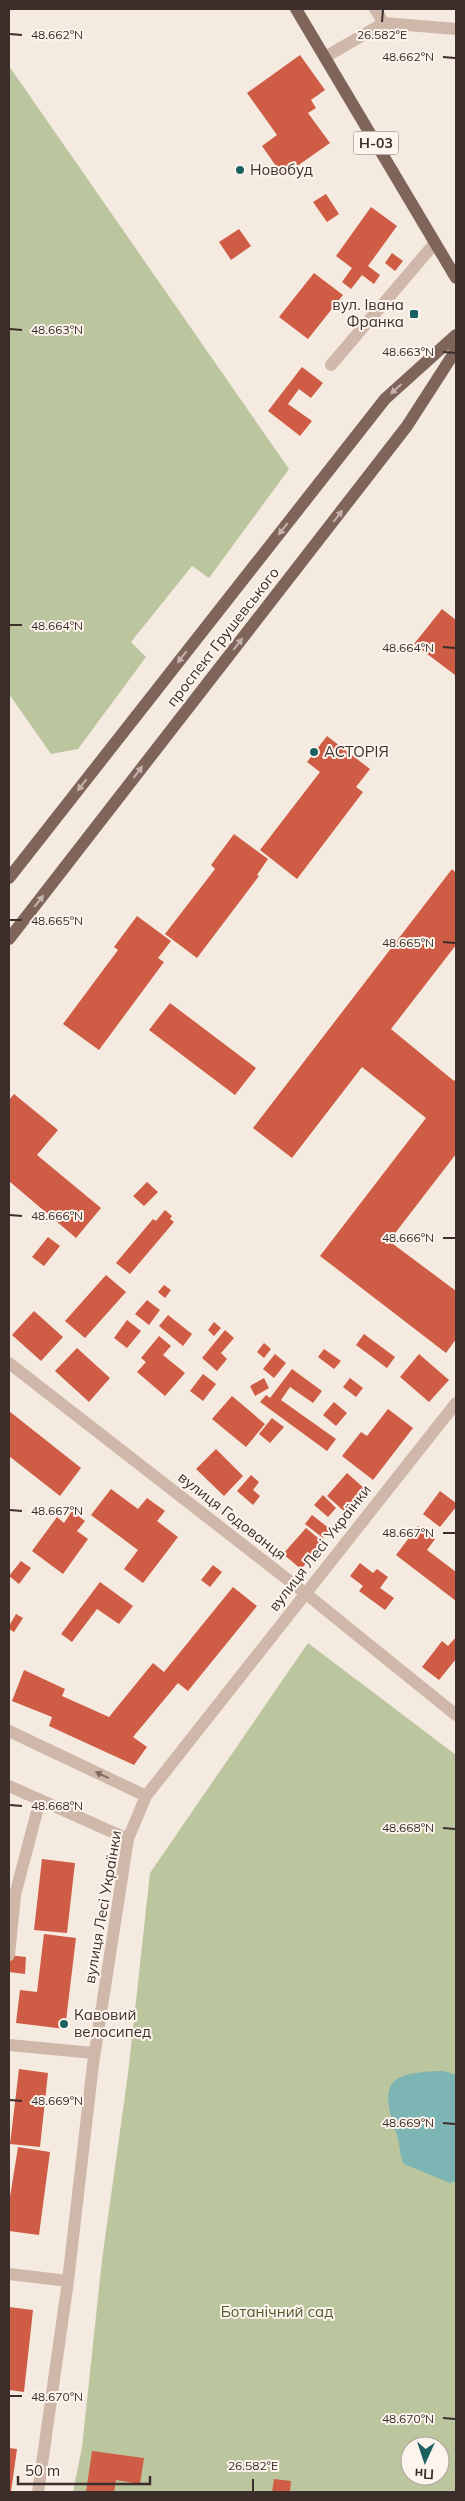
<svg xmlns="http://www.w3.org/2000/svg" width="465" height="2501" viewBox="0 0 465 2501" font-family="Mulish,sans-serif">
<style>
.green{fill:#bbc69e;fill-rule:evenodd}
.water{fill:#7cb5b3}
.building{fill:#cf5c44}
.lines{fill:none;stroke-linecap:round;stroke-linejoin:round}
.minor{stroke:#cfb8aa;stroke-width:12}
.major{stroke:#7f645a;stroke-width:12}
.oneway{fill:#c4b3ab}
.oneway2{fill:#7e6c64}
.ticks{fill:none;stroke:#3c2e2a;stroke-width:2}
.poi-dot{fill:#1c6161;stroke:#fcf4ed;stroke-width:2}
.labels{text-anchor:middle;stroke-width:4;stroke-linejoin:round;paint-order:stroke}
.shield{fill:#fcf4ed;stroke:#766964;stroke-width:1}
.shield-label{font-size:14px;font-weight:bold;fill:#3c2e2a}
.poi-label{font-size:15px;fill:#3c2e2a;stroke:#fcf4ed;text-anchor:start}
.street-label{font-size:15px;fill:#3c2e2a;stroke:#fcf4ed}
.park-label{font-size:15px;fill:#4e5c2c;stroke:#fcf4ed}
.ticks-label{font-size:12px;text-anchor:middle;fill:#3c2e2a;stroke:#fcf4ed;stroke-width:4;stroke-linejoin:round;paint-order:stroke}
</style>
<rect width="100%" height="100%" fill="#f5eae0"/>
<path class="green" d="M9,66L289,469L209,578L192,566L131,642L146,657L78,749L51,754L9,694Z
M308,1643L456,1755V2492H73L82,2447L102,2260L128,2074L150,1873ZM410,2446H440V2476H410Z"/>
<path class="water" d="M444,2071L456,2075V2181L450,2183L404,2164C399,2155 400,2144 397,2135C378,2081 389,2072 444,2071Z"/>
<path class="building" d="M300,55L325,90L311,100L316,108L308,113L330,143L283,176L262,146L277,135L247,93Z
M326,194L339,214L327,222L313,202Z
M371,207L397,226L368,266L380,275L374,284L362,275L351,289L342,282L352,268L336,256Z
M239,229L251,246L231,260L219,242Z
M392,253L403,261L395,271L385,263Z
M314,273L343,295L308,339L279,317Z
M302,367L323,383L311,398L299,389L288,404L312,421L300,436L268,411Z
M442,609L456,620L455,675L414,644Z
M327,736L370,769L356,787L363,792L297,879L260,850L320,772L307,762Z
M234,834L268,859L257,875L259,876L197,958L165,934L215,869L211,865Z
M452,869L456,873V945L391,1029L454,1081L456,1078V1154L389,1241L456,1291V1339L446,1353L320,1256L426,1118L362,1067L292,1158L253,1128Z
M137,916L171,941L158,958L164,962L99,1050L63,1024L118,950L114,947Z
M170,1003L256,1068L235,1095L149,1030Z
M14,1094L58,1130L37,1155L101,1208L76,1238L9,1181V1100Z
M147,1182L158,1192L144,1206L133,1196Z
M165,1210L172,1216L170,1219L174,1222L130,1274L116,1263L153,1219L156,1221Z
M48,1237L60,1246L44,1266L32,1257Z
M106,1275L126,1292L85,1338L65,1321Z
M164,1285L171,1290L165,1298L158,1292Z
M147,1300L160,1310L149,1325L135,1314Z
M34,1311L63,1337L41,1361L12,1335Z
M168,1315L192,1334L183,1346L159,1326Z
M127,1320L141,1331L127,1348L114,1338Z
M214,1322L221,1328L214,1336L208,1330Z
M225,1330L234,1338L221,1353L227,1359L217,1371L202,1358Z
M364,1334L395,1357L387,1368L356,1345Z
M159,1336L171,1346L163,1355L185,1373L165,1396L137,1372L146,1362L141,1358Z
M264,1343L271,1349L264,1358L257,1352Z
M77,1348L110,1378L89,1402L55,1371Z
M324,1349L341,1361L334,1369L318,1357Z
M275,1354L286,1363L274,1378L263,1369Z
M419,1354L449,1380L429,1402L400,1377Z
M292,1369L322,1391L313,1403L290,1387L281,1400L336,1439L327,1451L260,1402L266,1395L270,1398Z
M203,1374L216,1384L203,1401L190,1391Z
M264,1378L269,1388L255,1396L250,1386Z
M350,1378L363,1388L356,1397L343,1387Z
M232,1396L265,1424L246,1447L212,1419Z
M334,1402L347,1413L336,1426L323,1415Z
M388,1409L413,1428L373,1480L342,1456L361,1432L367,1436Z
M9,1411L81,1468L60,1496L9,1456Z
M272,1418L284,1427L270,1443L259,1434Z
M216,1449L243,1476L224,1496L196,1469Z
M347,1473L365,1489L345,1512L327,1496Z
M251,1475L259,1482L253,1490L260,1496L253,1505L237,1491Z
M111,1489L138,1509L147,1498L165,1511L157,1521L178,1537L143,1583L124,1569L138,1550L91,1515Z
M440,1491L456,1503V1507L440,1527L423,1514Z
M323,1495L336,1508L328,1517L314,1505Z
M72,1511L85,1521L77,1531L88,1539L63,1574L32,1551L57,1517L64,1523Z
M312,1515L330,1529L323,1538L305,1524Z
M418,1526L435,1539L427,1550L456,1572V1601L396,1555Z
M306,1528L324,1543L301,1569L283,1554Z
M21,1561L31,1568L19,1584L9,1576Z
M360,1563L373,1573L377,1569L388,1577L380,1588L394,1598L385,1610L359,1591L363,1586L350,1576Z
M213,1565L222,1572L210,1587L201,1580Z
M100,1582L133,1606L119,1624L97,1609L72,1642L61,1634Z
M233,1587L257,1606L188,1691L178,1683L133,1737L147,1747L134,1765L49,1726L52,1717L12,1701L24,1670L65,1689L62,1696L109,1717L153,1663L164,1672Z
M16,1614L23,1618L14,1632L9,1629V1626Z
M456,1637V1659L439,1680L422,1667L442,1641L448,1646Z
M42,1859L75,1863L67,1933L34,1930Z
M44,1934L76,1938L65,2029L16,2023L20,1990L37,1992Z
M9,1955L26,1957L25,1974L9,1972Z
M19,2069L48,2073L40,2147L10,2144Z
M18,2147L50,2152L39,2235L9,2231V2203Z
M9,2307L33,2310L24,2392L9,2390Z
M9,2448L17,2449L11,2492H9Z
M92,2451L144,2458L140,2484L116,2480L114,2492H86Z
M274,2479L291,2481L290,2492H272Z"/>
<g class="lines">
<path class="minor" d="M375,9L384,23
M325,57L384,23L456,29
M331,365L435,243
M9,1363L305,1593L456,1715
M9,1731L146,1796
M9,1786L128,1839
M9,1896L15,1895L40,1800
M9,1955L15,1895
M9,2045L94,2053
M9,2274L68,2281
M38,2492L68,2281L93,2064L128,1839L146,1796L456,1403"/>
<path class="major" d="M296,9L456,278
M9,878L385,399L456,335
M9,939L407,426L456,350"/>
</g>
<defs><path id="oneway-solid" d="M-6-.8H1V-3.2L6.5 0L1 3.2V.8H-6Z" transform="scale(1.25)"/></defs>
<g class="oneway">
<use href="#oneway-solid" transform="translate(396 389) rotate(138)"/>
<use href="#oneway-solid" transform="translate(338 516) rotate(-52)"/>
<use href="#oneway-solid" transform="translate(283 529) rotate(128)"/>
<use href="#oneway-solid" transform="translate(238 644) rotate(-52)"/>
<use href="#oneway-solid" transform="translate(182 657) rotate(128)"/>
<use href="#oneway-solid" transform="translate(138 772) rotate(-52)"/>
<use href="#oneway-solid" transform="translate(82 785) rotate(128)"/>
<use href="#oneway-solid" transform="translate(39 901) rotate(-52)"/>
</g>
<use class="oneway2" href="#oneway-solid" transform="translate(102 1775) rotate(-155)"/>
<path class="ticks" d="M382,22L383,10M10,34L22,35M443,57L455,58M10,329L22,330M443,352L455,353M10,625H22M443,647L455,648M10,920H22M443,942L455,943M10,1215L22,1216M443,1238H455M10,1510L22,1511M443,1533H455M10,1805L22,1806M443,1828L455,1829M10,2100L22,2101M443,2123L455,2124M10,2396H22M443,2418L455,2419M253,2491V2479"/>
<g class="poi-dot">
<circle cx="240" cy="170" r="5"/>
<rect x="409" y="309" width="10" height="10" rx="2.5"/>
<circle cx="314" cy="752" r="5"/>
<circle cx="64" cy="2024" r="5"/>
</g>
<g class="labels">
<rect class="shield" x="353.5" y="131.5" width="45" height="23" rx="4"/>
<g class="shield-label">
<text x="376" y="148">Н-03</text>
</g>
<g class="poi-label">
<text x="250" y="175">Новобуд</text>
<text x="404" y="310" text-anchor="end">вул. Івана<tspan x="404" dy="17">Франка</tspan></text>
<text x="324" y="757">АСТОРІЯ</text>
<text x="74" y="2020">Кавовий<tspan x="74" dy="17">велосипед</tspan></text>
</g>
<g class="street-label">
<text transform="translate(223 637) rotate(-52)" y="5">проспект Грушевського</text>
<text transform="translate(232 1516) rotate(38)" y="5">вулиця Годованця</text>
<text transform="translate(320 1548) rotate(-52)" y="5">вулиця Лесі Українки</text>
<text transform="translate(103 1907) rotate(-80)" y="5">вулиця Лесі Українки</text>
</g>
<g class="park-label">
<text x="277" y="2317">Ботанічний сад</text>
</g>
</g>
<g class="ticks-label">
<text x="57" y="39">48.662°N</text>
<text x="382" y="39">26.582°E</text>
<text x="408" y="61">48.662°N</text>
<text x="57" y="334">48.663°N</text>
<text x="408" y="356">48.663°N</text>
<text x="57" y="630">48.664°N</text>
<text x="408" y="652">48.664°N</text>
<text x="57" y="925">48.665°N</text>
<text x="408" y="947">48.665°N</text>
<text x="57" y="1220">48.666°N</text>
<text x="408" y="1242">48.666°N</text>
<text x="57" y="1515">48.667°N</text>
<text x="408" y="1537">48.667°N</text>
<text x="57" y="1810">48.668°N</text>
<text x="408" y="1832">48.668°N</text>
<text x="57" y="2105">48.669°N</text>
<text x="408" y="2127">48.669°N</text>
<text x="57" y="2401">48.670°N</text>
<text x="408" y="2423">48.670°N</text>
<text x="253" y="2470">26.582°E</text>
</g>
<rect width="465" height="2501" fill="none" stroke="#3c2e2a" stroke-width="20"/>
<g transform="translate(425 2461) rotate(183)"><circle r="24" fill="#fcf4ed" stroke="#afa59f"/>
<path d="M0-4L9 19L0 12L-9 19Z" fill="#1c6161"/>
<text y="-8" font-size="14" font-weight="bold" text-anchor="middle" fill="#3c2e2a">Пн</text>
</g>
<path d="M18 2476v8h132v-8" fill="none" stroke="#3c2e2a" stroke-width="2.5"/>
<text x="25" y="2476" font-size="15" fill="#3c2e2a" stroke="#fcf4ed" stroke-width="4" paint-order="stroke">50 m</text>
</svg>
